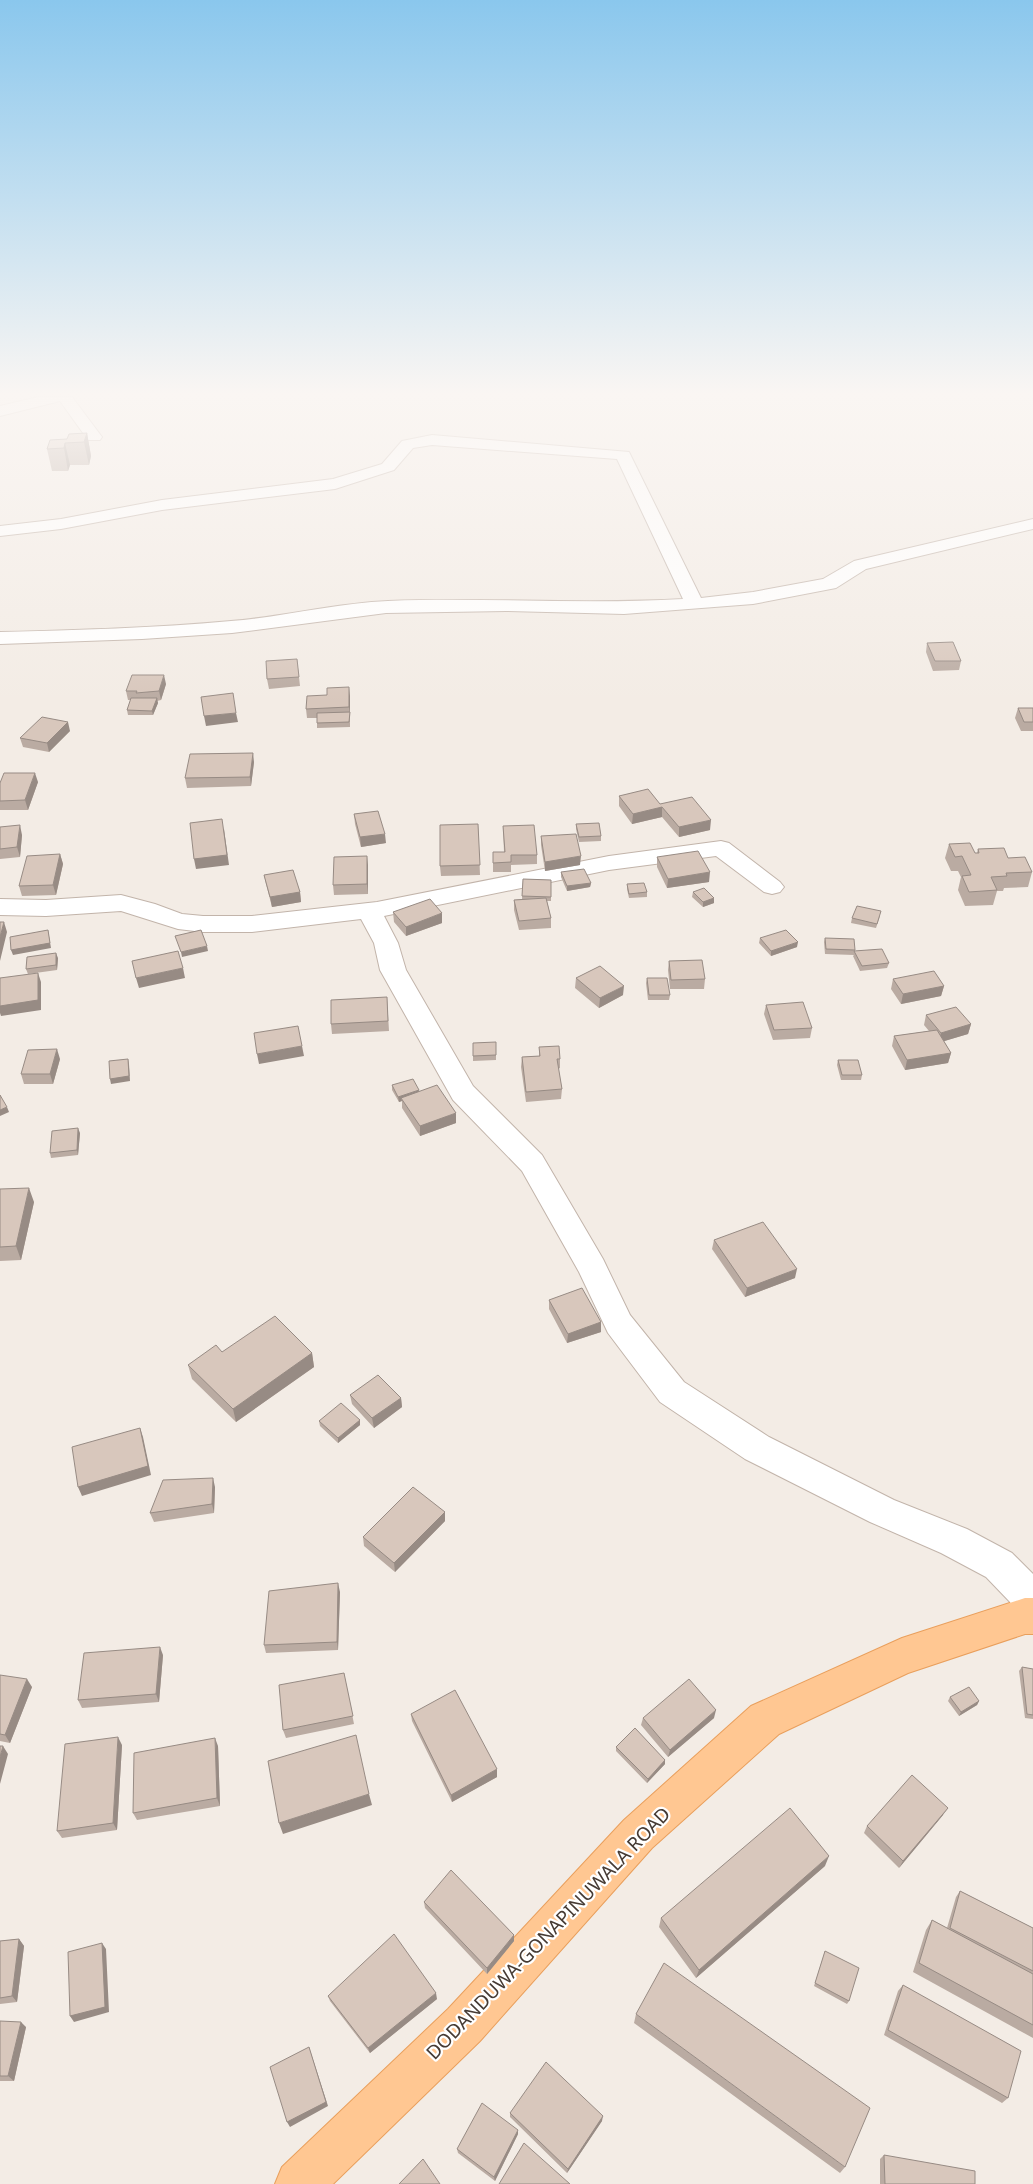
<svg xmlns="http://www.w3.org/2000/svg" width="1033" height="2184" viewBox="0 0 1033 2184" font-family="'Noto Sans',sans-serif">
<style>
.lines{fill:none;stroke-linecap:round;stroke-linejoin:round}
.minor-casing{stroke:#c2b4aa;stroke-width:2}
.major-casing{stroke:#e99f5c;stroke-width:2}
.minor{fill:#fff;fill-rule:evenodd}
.major{fill:#ffc792;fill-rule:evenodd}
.wall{fill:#baaba2}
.shaded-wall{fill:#978b84}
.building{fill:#d8c7bc;stroke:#978b84}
.labels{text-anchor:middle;stroke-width:4.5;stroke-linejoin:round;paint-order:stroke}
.near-street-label{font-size:19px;fill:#463b34;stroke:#fff}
</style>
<rect width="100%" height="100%" fill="#f3ece5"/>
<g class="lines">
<defs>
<path id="minor" d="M38,397H72L102,437L100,440H88L60,401L0,416V406Z
M432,435L629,452L701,598L753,592L823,579L854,561L1033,519V529L866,569L836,588L753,604L624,614L506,611L386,613L232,633L142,639L0,644V632C77,630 154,628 231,621C283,617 336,603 388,601C487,597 585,605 683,599L617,459L432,445L413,448L394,470L335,489L162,510L61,529L0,536V526L61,519L162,500L333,479L382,464L402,441Z
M721,841L729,843L780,882L784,887L780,892L772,894L764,892L716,856L609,870L384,916L398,943L406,970L473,1086L542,1155L603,1259L630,1315L684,1382L769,1437L894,1500L967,1529L1012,1553L1033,1574V1630L1020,1625L1010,1602L986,1577L941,1553L870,1522L745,1459L660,1402L608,1333L579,1272L522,1171L453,1100L380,970L374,943L361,919L252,932H203L178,929L121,911L46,916L0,915V899L46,900L121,895L155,904L182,914L203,916H252L377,902L609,856Z"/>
<path id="major" d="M1025,1598H1033V1634H1025L908,1673L779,1734L652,1848L480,2041L333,2184H275L282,2167L448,2009L624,1820L751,1706L902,1638Z"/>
</defs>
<use href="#minor" class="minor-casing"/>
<use href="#major" class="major-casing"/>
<use href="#minor" class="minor"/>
<use href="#major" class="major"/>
</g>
<path class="wall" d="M87,433L91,456L89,465H70L68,471H52L47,449L67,439Z
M927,643L961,661L959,670L933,671L926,652Z
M297,659L300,686L269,689L267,679Z
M166,684L161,700L157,701L158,703L153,715H128L127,710L131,700H128L126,691Z
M350,696V727L317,728V718H307L306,709Z
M1018,708H1033V731H1021L1015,718Z
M70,731L49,752L23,747L20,738Z
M254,762L251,786L187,788L185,778Z
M38,782L28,810H0V783Z
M619,796L660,804L710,830L679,837L662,817L632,824L619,806Z
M354,814L386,843L361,847L355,824Z
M478,824L480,875L441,876L440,866Z
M576,824L601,836V841L579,842L576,829Z
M503,826L537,855V864L511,865V872H493V852H504Z
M0,827L22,835L20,857L0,859Z
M541,836L580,865L545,871L541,845Z
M949,844L975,853H977L978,849L1008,858L1032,872L1028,887L1004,888L1003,891H997L993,905L965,906L958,890L961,877L958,871H951L945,858Z
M60,854L63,864L56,895L22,896L19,886Z
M657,857L709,882L667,888L657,867Z
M368,865V894L334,895L333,885Z
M561,872L591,883L590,887L567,891L561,877Z
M264,875L300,892L301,902L272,907L266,884Z
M523,879L551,880V901H547L551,918V928L519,930L514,910V900L522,899Z
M627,884L647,892V897L629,898L627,889Z
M693,892L714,898V903L703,907L692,897Z
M393,912L442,923L406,936L394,922Z
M880,916L876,928L851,923L852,918Z
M760,938L797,947L771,956L759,943Z
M825,938L855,950V951L889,963L887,968L860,971L853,956L854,955L825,954L824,942Z
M58,958L57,970L28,974L26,969Z
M669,961L705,979L704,989H670L668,970Z
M576,978L623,995L599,1008L575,988Z
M647,978L670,995L669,1000H648L646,983Z
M893,979L944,986L941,996L901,1004L891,989Z
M387,997L389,1031L332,1034L331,1024Z
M766,1005L812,1028L810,1038L773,1040L764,1014Z
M926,1015L971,1024L968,1034L944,1041L951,1053L948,1063L905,1070L892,1046L894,1036L929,1031L924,1025Z
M496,1042V1060L473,1061V1056Z
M539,1047L560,1059V1068L558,1069L562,1089L561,1099L526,1102L521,1067L522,1057L539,1056Z
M60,1059L53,1084H24L21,1074Z
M838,1060L862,1075L861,1080H841L837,1065Z
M392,1085L420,1091L456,1123L420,1136L402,1108V1101L399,1102L392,1090Z
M80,1133L78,1155L51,1158L50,1153Z
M0,1189L34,1202L21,1260L0,1261Z
M714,1240L795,1278L745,1297L712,1249Z
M549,1300L601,1322V1332L567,1343L549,1309Z
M222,1352L312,1353L314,1367L236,1422L192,1379L188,1365Z
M350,1395L401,1398L402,1407L374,1428L352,1404Z
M360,1420V1425L338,1443L320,1426L319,1421Z
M215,1487L214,1513L154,1522L150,1513Z
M445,1512V1521L395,1572L364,1546L363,1537Z
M340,1592L338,1650L266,1653L264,1645Z
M163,1655L159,1702L82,1708L78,1700Z
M1022,1667L1033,1669V1719L1025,1718L1019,1671Z
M344,1673L354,1724L286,1738L283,1730Z
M0,1675L32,1687L10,1743L0,1741Z
M950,1697L979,1701L977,1705L959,1716L948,1701Z
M411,1714L497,1777L452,1802L412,1721Z
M643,1718H714L668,1757L641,1725Z
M122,1745L117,1830L62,1838L57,1831Z
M218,1746L220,1806L137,1820L133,1813Z
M616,1747L665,1764L647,1783L616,1751Z
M943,1815L899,1868L864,1833L867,1826Z
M825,1866L696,1978L659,1927L661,1918Z
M960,1891L1033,1928V2038L913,1972L926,1930L932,1920L947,1928L956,1897Z
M424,1902L514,1935V1941L487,1974L425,1908Z
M19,1939L24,1946L17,2002L0,2004V1941Z
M825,1951L849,2001L847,2004L814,1986Z
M903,1985L1008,2098L1002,2103L884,2035L898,1991Z
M328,1996L437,1999L370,2053L330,2001Z
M636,2014L845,2167L840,2173L634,2023Z
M0,2021L26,2027L14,2081H0Z
M510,2113L602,2121L567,2173L510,2117Z
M518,2134L495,2181L458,2153L457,2149Z
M884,2155L975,2184H880V2159Z"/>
<path class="shaded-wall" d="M87,433L91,456L89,465L84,442Z
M65,443L70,465L68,471L64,448Z
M164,675L166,684L161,700L159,691Z
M349,687L350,696V716L349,707Z
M157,698L158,703L153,715L152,711Z
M236,713L238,722L206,726L204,716Z
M68,722L70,731L49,752L47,743Z
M253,753L254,762L251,786L250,777Z
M35,773L38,782L28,810L25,800Z
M662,807V817L632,824L633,814Z
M711,820L710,830L679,837V827Z
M20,825L22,835L20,857L17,847Z
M224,829L229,865L196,869L194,859Z
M385,834L386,843L361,847L360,837Z
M60,854L63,864L56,895L53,885Z
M367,856L368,865V894L367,884Z
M581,856L580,865L545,871V862Z
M710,872L709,882L667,888L668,879Z
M591,883L590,887L567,891V886Z
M300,892L301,902L272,907L270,897Z
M714,898V903L703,907V902Z
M442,913V923L406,936V927Z
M4,922L7,932L0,961V937Z
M48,930L51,948L13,955L11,950Z
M798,942L797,947L771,956V951Z
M207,946L208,951L182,957L181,952Z
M56,953L58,958L57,970L56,965Z
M183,968L185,978L139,988L136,978Z
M38,973L41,982V1010L1,1016L0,1013V1006Z
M624,986L623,995L599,1008L600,998Z
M944,986L941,996L901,1004L903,994Z
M971,1024L968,1034L938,1043L941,1033Z
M302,1046L304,1056L259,1064L257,1054Z
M57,1049L60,1059L53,1084L50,1074Z
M951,1053L948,1063L905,1070L907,1060Z
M128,1059L129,1064L130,1081L111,1084L110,1079Z
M419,1090L420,1095L401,1098L402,1101L399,1102L398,1097Z
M7,1107L9,1112L0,1116V1110Z
M456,1113V1123L420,1136V1126Z
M78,1128L80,1133L78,1155L77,1150Z
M29,1188L34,1202L21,1260L16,1246Z
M797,1269L795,1278L745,1297L747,1288Z
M601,1322V1332L567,1343L568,1334Z
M312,1353L314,1367L236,1422L233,1409Z
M401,1398L402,1407L374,1428L372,1418Z
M360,1420V1425L338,1443V1438Z
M140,1428L143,1437L151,1475L82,1496L78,1487Z
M213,1478L215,1487L214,1513L212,1504Z
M445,1512V1521L395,1572L394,1563Z
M338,1583L340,1592L338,1650L337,1642Z
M160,1647L163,1655L159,1702L156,1694Z
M27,1679L32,1687L10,1743L5,1735Z
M979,1701L977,1705L959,1716L961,1712Z
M716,1710L714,1718L668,1757L670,1750Z
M118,1737L122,1745L117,1830L113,1823Z
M215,1738L218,1746L220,1806L217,1798Z
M3,1746L8,1754L0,1784V1757Z
M665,1760V1764L647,1783L648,1779Z
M497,1769V1777L452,1802L451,1795Z
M369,1794L372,1805L283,1834L279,1823Z
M948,1808L943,1815L899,1868L903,1861Z
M829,1856L825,1866L696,1978L699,1970Z
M514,1935V1941L487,1974V1968Z
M19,1939L24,1946L17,2002L12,1996Z
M102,1943L106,1949L109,2012L74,2022L70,2016Z
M436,1993L437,1999L370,2053L368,2048Z
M21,2022L26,2027L14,2081L8,2076Z
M309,2047L328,2106L290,2127L287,2122Z
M603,2116L602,2121L567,2173L568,2169Z
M518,2130V2134L495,2181L494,2177Z"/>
<path class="building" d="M87,433L84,442L65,443L64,448L47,449L50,440L67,439L69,434Z
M953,642L961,661H935L927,643Z
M297,659L299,677L267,679L266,661Z
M132,675H164L159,691L136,693L137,691H126Z
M349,687V707L306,709L307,696L327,695V688Z
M233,693L236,713L204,716L201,697Z
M131,698H157L152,711L127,710Z
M1018,708H1033V722H1024Z
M350,712L349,722L317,723V713Z
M42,717L68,722L47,743L20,738Z
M253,753L250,777L185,778L190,754Z
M4,773H35L25,800L0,801V783Z
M648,789L660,804L692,797L711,820L679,827L662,807L633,814L619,796Z
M378,811L385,834L360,837L354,814Z
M222,819L227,855L194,859L190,823Z
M599,823L601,836L579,837L576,824Z
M478,824L480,865L440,866V825Z
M20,825L17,847L0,849V827Z
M534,825L537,855H511V862L493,863V852H505L503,826Z
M576,834L581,856L545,862L541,836Z
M970,843L975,853H979L978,849L1004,848L1008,858L1025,857L1032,872L1006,873L1007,876L991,877L997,890L969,892L962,876L971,875L962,856L955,857L949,844Z
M698,851L710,872L668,879L657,857Z
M60,854L53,885L19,886L27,856Z
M367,856V884L333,885L334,857Z
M584,869L591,883L567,886L561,872Z
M293,870L300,892L270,897L264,875Z
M523,879L551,880V897L522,896Z
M644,883L647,892L629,894L627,884Z
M704,888L714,898L703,902L693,892Z
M546,898L551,918L519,921L514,900Z
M430,899L442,913L406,927L393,912Z
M857,906L881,911L877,924L852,918Z
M0,922H4L0,937Z
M48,930L50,943L11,950L10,937Z
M201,930L207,946L181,952L175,936Z
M786,930L798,942L771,951L760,938Z
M825,938L854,939L855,950L826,949Z
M882,949L889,963L862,966L854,951Z
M178,951L183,968L136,978L132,961Z
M56,953V965L26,969L27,957Z
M702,960L705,979L671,980L669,961Z
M600,966L624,986L600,998L576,978Z
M934,971L944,986L903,994L893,979Z
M38,973V1000L0,1006V978Z
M647,978H667L670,995H649Z
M387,997L388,1021L331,1024V1000Z
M803,1002L812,1028L774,1030L766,1005Z
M956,1007L971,1024L941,1033L926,1015Z
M298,1026L302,1046L257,1054L254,1033Z
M937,1030L951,1053L907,1060L894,1036Z
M496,1042V1055L473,1056V1043Z
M559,1046L560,1059H557L562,1089L526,1092L522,1057L540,1056L539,1047Z
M57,1049L50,1074H21L28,1050Z
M128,1059L129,1076L110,1079L109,1061Z
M838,1060H858L862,1075H842Z
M413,1079L419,1090L398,1097L392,1085Z
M437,1085L456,1113L420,1126L401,1098Z
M0,1095L7,1107L0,1110Z
M78,1128L77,1150L50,1153L52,1131Z
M29,1188L16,1246L0,1247V1189Z
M763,1222L797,1269L747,1288L714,1240Z
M582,1288L601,1322L568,1334L549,1300Z
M275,1316L312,1353L233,1409L188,1365L216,1345L222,1352Z
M378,1375L401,1398L372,1418L350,1395Z
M341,1403L360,1420L338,1438L319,1421Z
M140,1428L148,1466L78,1487L72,1447Z
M213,1478L212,1504L150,1513L163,1480Z
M413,1487L445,1512L394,1563L363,1537Z
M338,1583L337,1642L264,1645L269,1591Z
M160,1647L156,1694L78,1700L84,1653Z
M1022,1667L1033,1669V1715L1027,1714Z
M344,1673L353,1716L283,1730L279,1685Z
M0,1675L27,1679L5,1735L0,1734Z
M689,1679L716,1710L670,1750L643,1718Z
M969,1687L979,1701L961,1712L950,1697Z
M455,1690L497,1769L451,1795L411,1714Z
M635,1728L665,1760L648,1779L616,1747Z
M356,1735L369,1794L279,1823L268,1761Z
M118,1737L113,1823L57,1831L65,1744Z
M215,1738L217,1798L133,1813L134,1753Z
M0,1746H3L0,1757Z
M912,1775L948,1808L903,1861L867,1826Z
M790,1808L829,1856L699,1970L661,1918Z
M451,1870L514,1935L487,1968L424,1902Z
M960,1891L1033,1928V1971L950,1928Z
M932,1920L1033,1974V2025L919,1963Z
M394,1934L436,1993L368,2048L328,1996Z
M19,1939L12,1996L0,1998V1941Z
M102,1943L105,2007L70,2016L68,1952Z
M825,1951L859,1968L849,2001L815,1983Z
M664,1963L870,2108L845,2167L636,2014Z
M903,1985L1021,2051L1008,2098L888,2030Z
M0,2021L21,2022L8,2076H0Z
M309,2047L326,2102L287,2122L270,2067Z
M546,2062L603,2116L568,2169L510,2113Z
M482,2103L518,2130L494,2177L457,2149Z
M524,2143L570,2184H499Z
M884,2155L975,2171V2184H885Z
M423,2159L440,2184H399Z"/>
<linearGradient id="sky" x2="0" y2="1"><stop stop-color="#8ac7ed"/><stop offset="0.56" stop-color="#faf6f3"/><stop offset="1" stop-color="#faf6f3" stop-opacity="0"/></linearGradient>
<rect width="1033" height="703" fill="url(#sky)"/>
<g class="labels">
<g class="near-street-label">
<text transform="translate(548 1933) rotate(-46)" y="7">DODANDUWA-GONAPINUWALA ROAD</text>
</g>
</g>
</svg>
